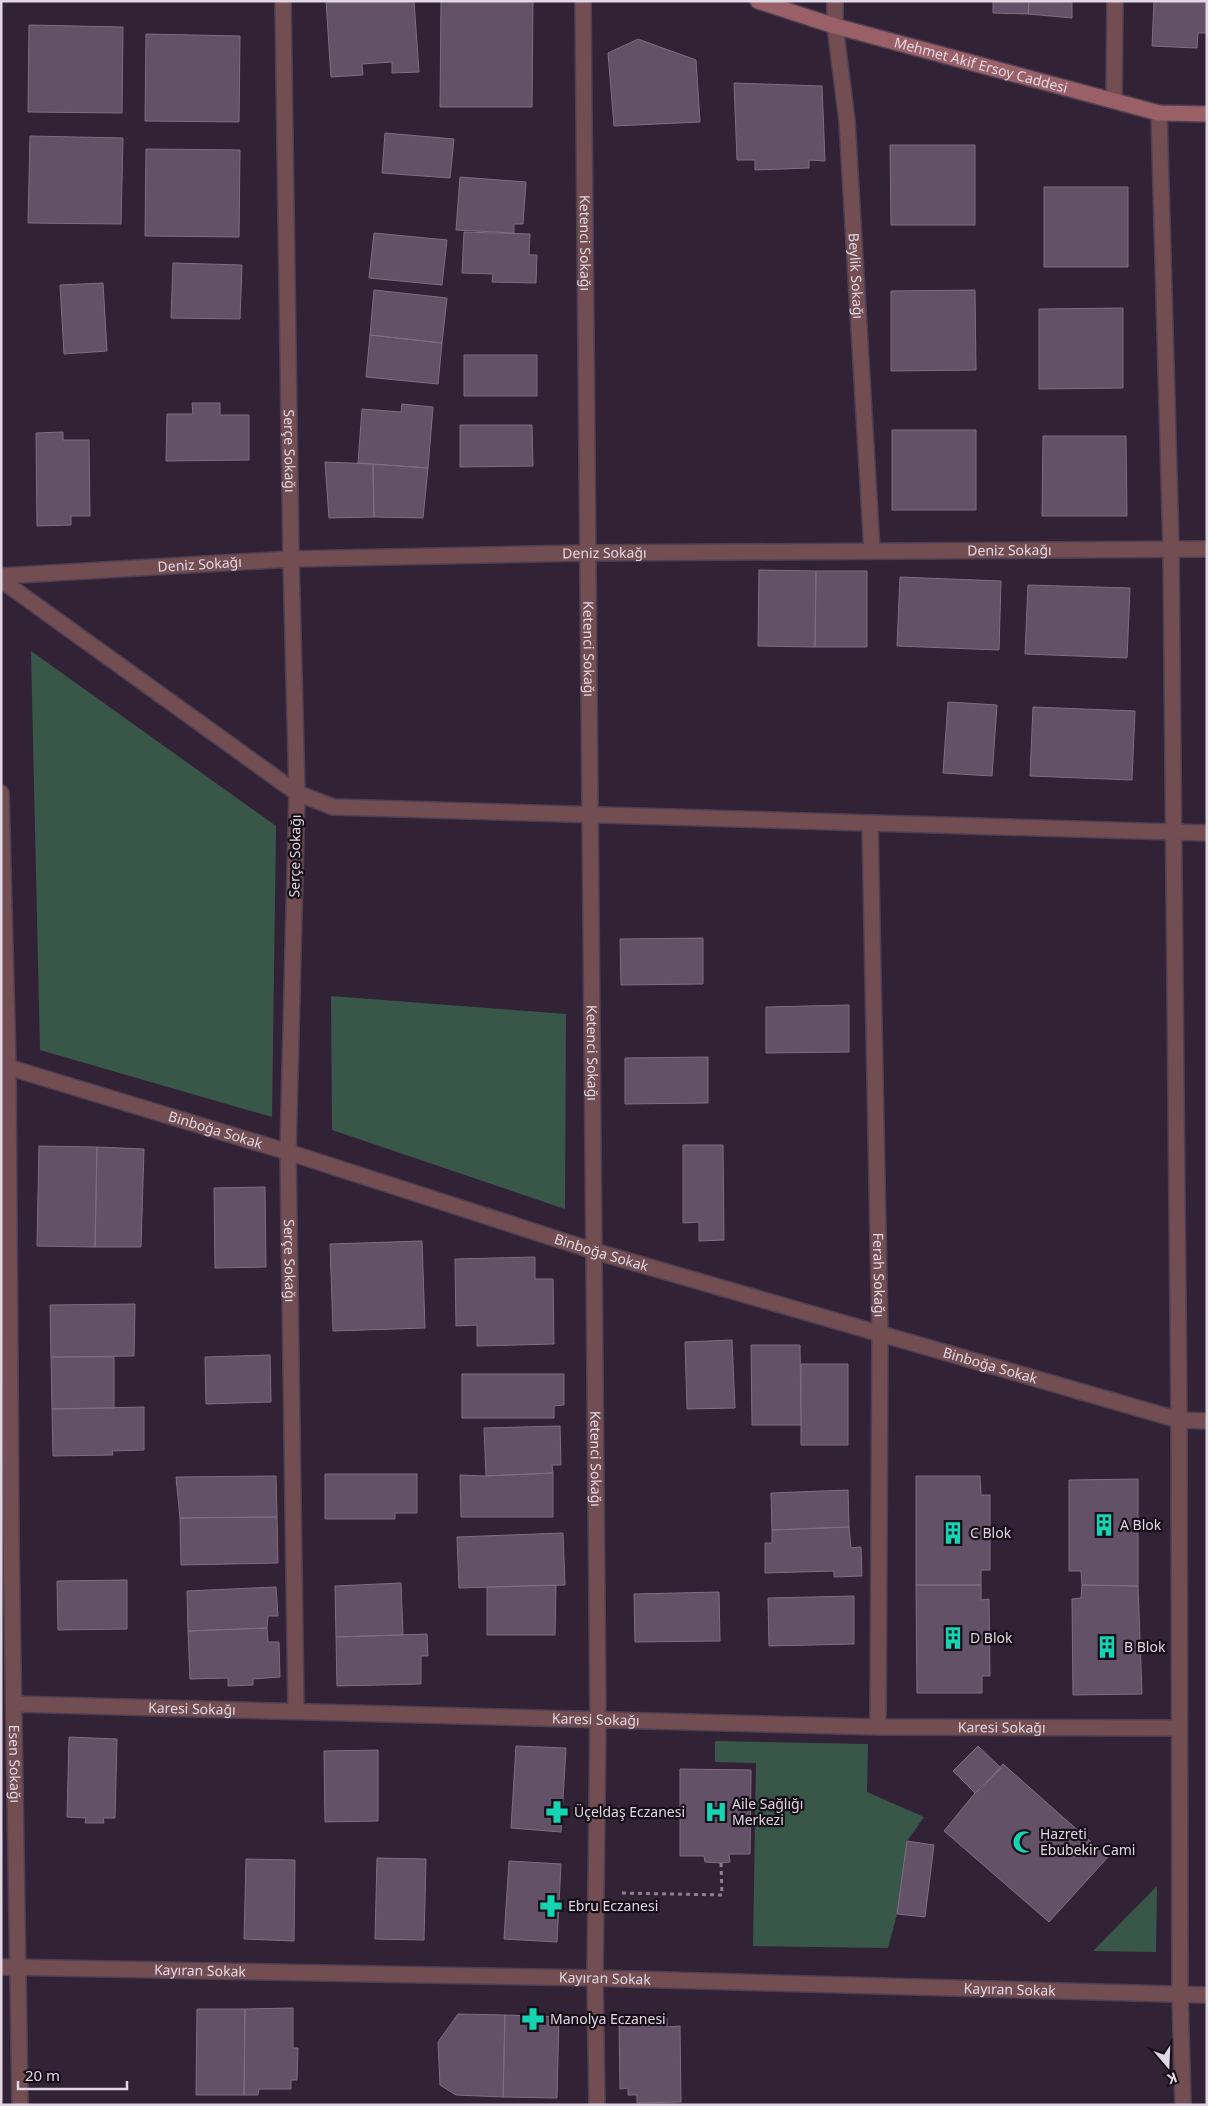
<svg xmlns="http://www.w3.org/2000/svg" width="1208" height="2106" viewBox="0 0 1208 2106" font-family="'Noto Sans',sans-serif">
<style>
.green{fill:#395749}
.building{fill:#635167;stroke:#806d84}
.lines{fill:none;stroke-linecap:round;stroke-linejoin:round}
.street-casing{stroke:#4e3f52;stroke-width:18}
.secondary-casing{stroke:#4e3f52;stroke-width:18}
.path{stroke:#8c8090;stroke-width:3;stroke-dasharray:4 4;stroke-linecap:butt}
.street{stroke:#724d51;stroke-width:15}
.secondary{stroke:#9a6067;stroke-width:15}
.labels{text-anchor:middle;stroke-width:4.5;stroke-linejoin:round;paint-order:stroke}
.street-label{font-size:14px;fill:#e1d7e4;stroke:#160f18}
.poi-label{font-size:14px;fill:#e1d7e4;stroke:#160f18;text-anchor:start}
</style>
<rect width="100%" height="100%" fill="#322236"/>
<path class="green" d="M31,651L276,826L272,1117L40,1050Z
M331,996L566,1014L565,1209L332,1130Z
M715,1741L868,1744L867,1792L924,1817L907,1841L897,1914L888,1948L753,1946L756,1763L715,1762Z
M1157,1886L1156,1952L1093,1951Z"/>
<path class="building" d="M326,1H414L419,72L392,73V62L362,64L363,75L331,77Z
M441,1H533L532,107H440Z
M993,1H1029L1028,14L993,13Z
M1029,1H1072V18L1028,14Z
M1154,1H1207V33H1198L1197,48L1152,46Z
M29,25L123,27L122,113L28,112Z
M146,34L240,36L239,122L145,121Z
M638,39L696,60L700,122L614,126L608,53Z
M734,83L822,86L825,161L809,160V168L755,170V160H737Z
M385,133L454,139L450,178L382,173Z
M30,136L123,138L121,224L28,223Z
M890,145H975V225H891Z
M146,149L240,150L239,237L145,236Z
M460,177L526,182L523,224H514V233L456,230Z
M1044,187H1128V267H1044Z
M464,232L530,234L529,255H537L536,283L492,282L493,274L462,273Z
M374,233L447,240L442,285L369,278Z
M173,263L242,265L240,319L171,318Z
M103,283L107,351L64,354L60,285Z
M374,290L447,298L442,343L370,335Z
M975,290L976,370L891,371V291Z
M1123,308V388L1039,389V309Z
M370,335L442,343L438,384L366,377Z
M464,355H537V396H464Z
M192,403H220V415H249V460L166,461L167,414H193Z
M402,404L433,407L428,468L358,463L362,409L401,412Z
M460,425H532L533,466L460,467Z
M892,430H976V510H892Z
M63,432V440H89L90,516H71V525L37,526L36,433Z
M1043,436H1126L1127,516H1042Z
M325,462L373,464L374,517L329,518Z
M373,464L428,468L423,518L374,517Z
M759,570L816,571L815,647L758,646Z
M816,571H867V647H815Z
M900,577L1001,581L999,650L897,646Z
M1028,585L1130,588L1127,658L1025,654Z
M948,702L997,705L992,776L943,773Z
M1033,707L1135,711L1132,780L1030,776Z
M703,938V984L621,985L620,939Z
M849,1005V1052L766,1053V1007Z
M708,1057V1103L625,1104V1058Z
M683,1145H723L724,1240L699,1241V1222L683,1223Z
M39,1146L97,1147L95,1247L37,1246Z
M97,1147L144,1149L141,1247H95Z
M265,1187L266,1267L215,1268L214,1188Z
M422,1241L425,1328L333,1331L330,1244Z
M535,1257V1279H553L554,1344L477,1346V1325L456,1326L455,1259Z
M135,1304L134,1356L51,1357L50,1305Z
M732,1340L735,1408L687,1409L685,1342Z
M751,1345H800L801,1425H752Z
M270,1355L271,1402L206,1404L205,1357Z
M51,1357H114V1408L52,1409Z
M801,1364H848V1445H801Z
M462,1374H564V1405L554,1406V1418H462Z
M144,1407V1450L112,1451L113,1455L53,1456L52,1409Z
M560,1426L561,1465H552L553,1473L486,1476L484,1428Z
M553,1473V1517H461L460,1475L486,1476Z
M325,1474H417V1513H395V1519H325Z
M276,1476L277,1517L180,1518L176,1477Z
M916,1476H980L981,1495H990V1570H981V1585H916Z
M1138,1479V1586L1082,1585L1081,1571H1069V1480Z
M848,1490L849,1527L772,1530L771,1493Z
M277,1517L278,1563L181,1565L180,1518Z
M849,1527L851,1548L861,1547L862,1576L834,1577V1571L765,1573V1543H772V1530Z
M563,1533L565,1585L459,1588L457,1537Z
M127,1580V1629L58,1630L57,1581Z
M401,1583L403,1635L336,1637L335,1586Z
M556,1585L555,1635H487V1587Z
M916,1585H981V1600L989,1599L990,1676H982V1693H917Z
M1082,1585L1138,1586L1142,1694L1073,1695L1072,1599L1081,1598Z
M276,1587L278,1616H268L267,1628L188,1631L187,1591Z
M719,1592L720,1641L635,1642L634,1594Z
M854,1596V1644L769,1646L768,1598Z
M267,1628L268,1642H279L280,1677L253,1679V1685L228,1686V1678L190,1679L188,1631Z
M427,1634L428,1656H421V1684L337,1686L336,1637Z
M69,1737L117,1739L115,1818H103L104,1823H85L86,1818L67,1817Z
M516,1746L566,1748L561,1832L511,1828Z
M978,1746L1001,1768L975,1793L953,1771Z
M378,1750V1821L325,1822L324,1751Z
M1003,1764L1108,1857L1049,1922L944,1831L975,1793L981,1789Z
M680,1769L751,1770L750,1854H729L730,1862L721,1863L705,1862L704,1856H680Z
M907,1841L934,1845L925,1917L897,1914Z
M377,1858L426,1859L424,1940L375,1939Z
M246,1859L295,1860L294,1941L244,1939Z
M509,1861L561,1864L557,1942L504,1939Z
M293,2008V2048H298L297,2080H291V2089H259L258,2095H244L245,2009Z
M197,2009H245L244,2095H196Z
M458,2014L505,2015L503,2097L456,2095L440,2085L438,2042Z
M505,2015L559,2017L557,2098L503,2097Z
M667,2018V2027L680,2026L681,2102L637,2103V2095H628V2088L620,2089L619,2019Z"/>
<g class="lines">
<defs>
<g id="street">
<path id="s1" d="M283,1L291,559L297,793L288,1152L296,1711"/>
<path id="s2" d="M583,1L598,1719L595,1978L597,2105"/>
<path id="s3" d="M835,1V26L847,121L872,551"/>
<path d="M1114,101L1115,1"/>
<path d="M1159,113L1171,548L1179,1420L1180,1994L1183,2105"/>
<path id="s4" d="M1,576L291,559L588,553L1207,549"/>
<path d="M1,580L297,793L333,807L1207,833"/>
<path id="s5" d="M1,793L8,1066L11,1540L20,2105"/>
<path id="s6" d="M870,823L880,1335L878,1727"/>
<path id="s7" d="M1,1065L288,1152L594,1251L1179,1420L1207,1421"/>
<path id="s8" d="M14,1704L878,1727L1178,1728"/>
<path id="s9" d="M1,1967L595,1978L1207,1995"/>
</g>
<g id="secondary">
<path id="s10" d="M758,1L835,26L1159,113L1207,114"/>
</g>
</defs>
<use href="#street" class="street-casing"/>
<use href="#secondary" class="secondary-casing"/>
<path class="path" d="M622,1893L722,1895L721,1863"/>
<use href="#street" class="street"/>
<use href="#secondary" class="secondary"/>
</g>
<defs>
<symbol id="building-bare" viewBox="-9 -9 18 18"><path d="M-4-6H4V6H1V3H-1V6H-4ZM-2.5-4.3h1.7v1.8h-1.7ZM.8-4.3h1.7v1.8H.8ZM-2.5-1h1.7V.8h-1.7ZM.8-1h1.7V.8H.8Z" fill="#13d5b3" stroke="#160f18" stroke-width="2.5" paint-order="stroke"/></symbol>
<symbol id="pharmacy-bare" viewBox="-9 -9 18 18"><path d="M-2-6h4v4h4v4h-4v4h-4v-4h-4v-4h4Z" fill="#13d5b3" stroke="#160f18" stroke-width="2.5" paint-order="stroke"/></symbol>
<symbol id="hospital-bare" viewBox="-9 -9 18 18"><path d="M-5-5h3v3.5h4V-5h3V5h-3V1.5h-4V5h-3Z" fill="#13d5b3" stroke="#160f18" stroke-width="2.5" paint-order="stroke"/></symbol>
<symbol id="mosque-bare" viewBox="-9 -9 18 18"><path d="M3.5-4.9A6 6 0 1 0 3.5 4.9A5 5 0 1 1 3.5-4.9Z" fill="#13d5b3" stroke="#160f18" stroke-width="2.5" paint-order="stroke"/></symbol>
</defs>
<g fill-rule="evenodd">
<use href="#building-bare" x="1088" y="1509" width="32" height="32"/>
<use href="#building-bare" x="937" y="1517" width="32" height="32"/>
<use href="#building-bare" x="937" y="1622" width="32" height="32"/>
<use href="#building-bare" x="1091" y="1631" width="32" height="32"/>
<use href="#pharmacy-bare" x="541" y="1796" width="32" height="32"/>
<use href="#hospital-bare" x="700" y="1796" width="32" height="32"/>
<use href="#mosque-bare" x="1008" y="1826" width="32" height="32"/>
<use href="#pharmacy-bare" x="535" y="1890" width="32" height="32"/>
<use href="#pharmacy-bare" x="517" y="2003" width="32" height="32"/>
</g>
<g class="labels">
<g class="street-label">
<text dy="5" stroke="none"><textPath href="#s10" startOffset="232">Mehmet Akif Ersoy Caddesi</textPath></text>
<text dy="5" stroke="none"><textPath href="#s2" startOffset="242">Ketenci Sokağı</textPath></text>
<text dy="5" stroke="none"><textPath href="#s3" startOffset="276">Beylik Sokağı</textPath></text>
<text dy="5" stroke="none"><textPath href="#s1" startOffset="450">Serçe Sokağı</textPath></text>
<text dy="5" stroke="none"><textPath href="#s4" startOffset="1009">Deniz Sokağı</textPath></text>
<text dy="5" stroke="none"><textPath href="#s4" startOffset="604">Deniz Sokağı</textPath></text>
<text dy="5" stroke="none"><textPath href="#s4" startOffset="199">Deniz Sokağı</textPath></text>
<text dy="5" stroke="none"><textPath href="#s2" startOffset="648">Ketenci Sokağı</textPath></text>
<text transform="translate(295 856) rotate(-89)" y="5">Serçe Sokağı</text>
<text dy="5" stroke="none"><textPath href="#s2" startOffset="1052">Ketenci Sokağı</textPath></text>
<text dy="5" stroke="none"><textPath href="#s7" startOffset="224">Binboğa Sokak</textPath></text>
<text dy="5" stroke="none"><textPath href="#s7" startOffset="629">Binboğa Sokak</textPath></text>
<text dy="5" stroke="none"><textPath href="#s1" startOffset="1260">Serçe Sokağı</textPath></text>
<text dy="5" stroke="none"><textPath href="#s6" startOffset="452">Ferah Sokağı</textPath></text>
<text dy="5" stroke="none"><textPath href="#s7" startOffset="1034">Binboğa Sokak</textPath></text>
<text dy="5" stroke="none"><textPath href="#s2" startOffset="1458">Ketenci Sokağı</textPath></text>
<text dy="5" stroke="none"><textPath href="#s8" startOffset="178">Karesi Sokağı</textPath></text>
<text dy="5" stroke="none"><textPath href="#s8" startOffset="582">Karesi Sokağı</textPath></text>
<text dy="5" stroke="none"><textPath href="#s8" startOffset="988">Karesi Sokağı</textPath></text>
<text dy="5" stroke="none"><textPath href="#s5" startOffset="971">Esen Sokağı</textPath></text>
<text dy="5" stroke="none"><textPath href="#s9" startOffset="199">Kayıran Sokak</textPath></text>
<text dy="5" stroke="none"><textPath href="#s9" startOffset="604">Kayıran Sokak</textPath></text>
<text dy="5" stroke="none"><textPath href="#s9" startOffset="1009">Kayıran Sokak</textPath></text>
</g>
<g class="poi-label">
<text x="1120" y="1530">A Blok</text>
<text x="970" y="1538">C Blok</text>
<text x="970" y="1643">D Blok</text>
<text x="1124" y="1652">B Blok</text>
<text x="732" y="1809">Aile Sağlığı<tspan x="732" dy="16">Merkezi</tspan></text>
<text x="574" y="1817">Üçeldaş Eczanesi</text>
<text x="1040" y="1839">Hazreti<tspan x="1040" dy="16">Ebubekir Cami</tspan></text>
<text x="568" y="1911">Ebru Eczanesi</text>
<text x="550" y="2024">Manolya Eczanesi</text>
</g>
</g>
<rect width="1208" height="2106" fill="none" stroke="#e1d7e4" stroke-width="5"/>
<g transform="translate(1168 2066) rotate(161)" stroke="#160f18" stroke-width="4" paint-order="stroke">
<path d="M0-4L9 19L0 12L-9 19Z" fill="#e1d7e4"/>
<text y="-8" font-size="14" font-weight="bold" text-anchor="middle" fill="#e1d7e4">K</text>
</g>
<path d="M18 2081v8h109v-8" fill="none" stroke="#e1d7e4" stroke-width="2.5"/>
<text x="25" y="2081" font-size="15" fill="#e1d7e4" stroke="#160f18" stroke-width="4" paint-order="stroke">20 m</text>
</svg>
